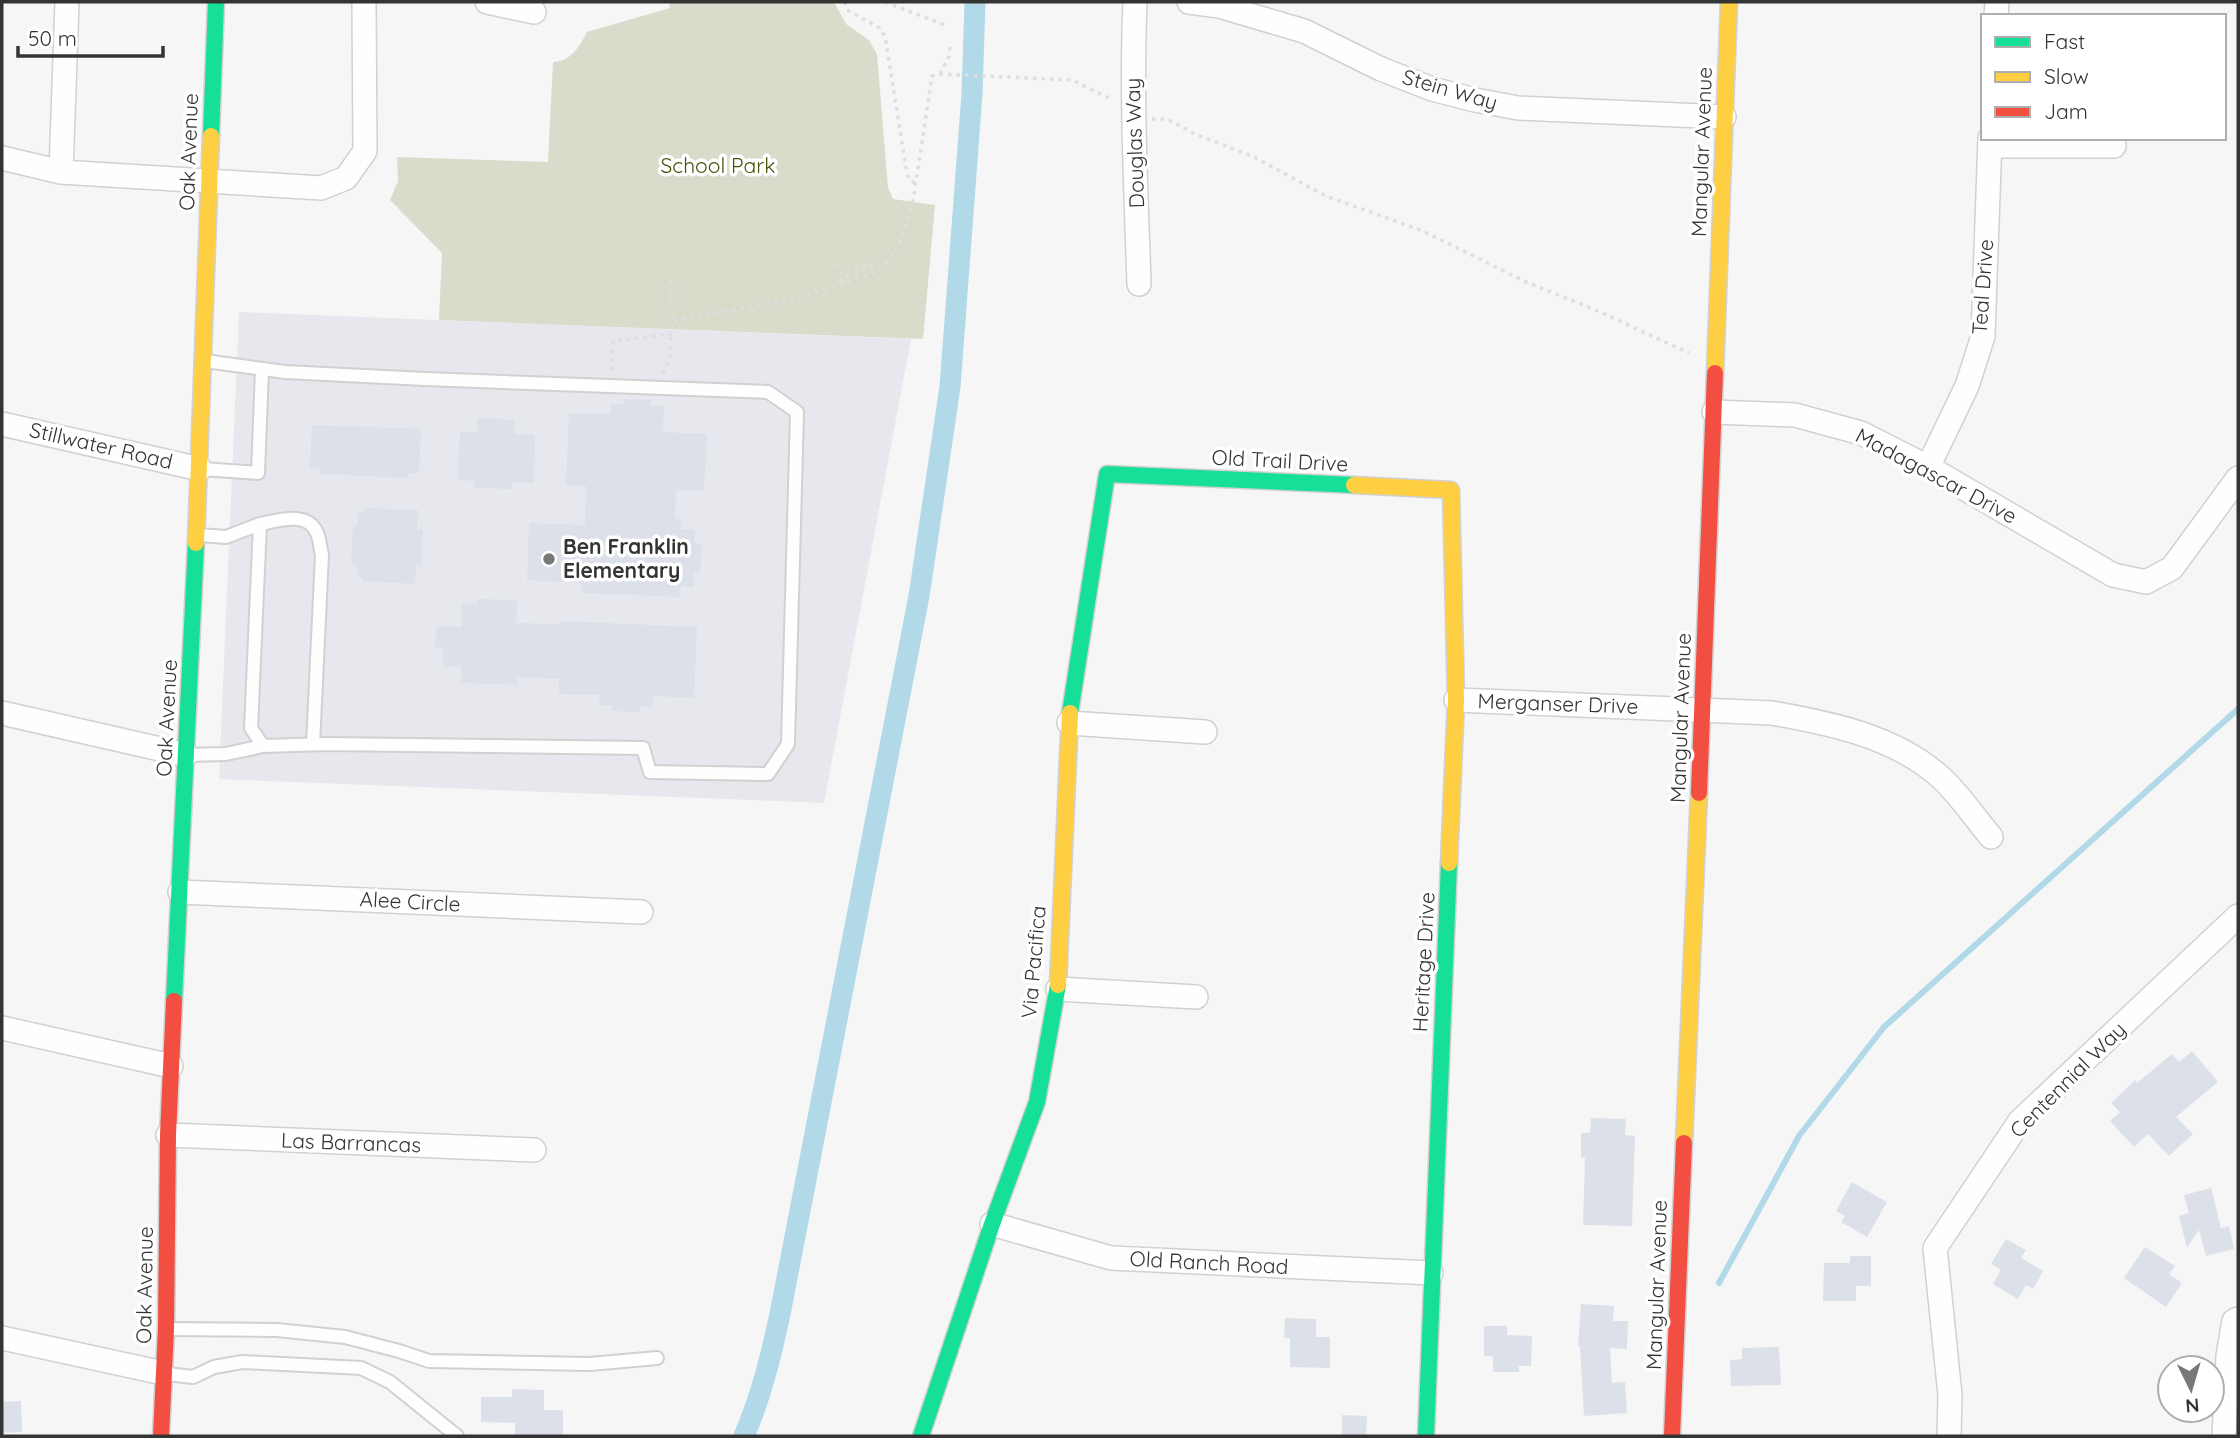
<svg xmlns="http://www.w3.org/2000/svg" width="2240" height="1438" viewBox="0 0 2240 1438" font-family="Quicksand,sans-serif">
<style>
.built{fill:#e6e8ed}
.green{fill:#d7dccb}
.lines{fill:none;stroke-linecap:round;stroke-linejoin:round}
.stream{stroke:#b1d9e8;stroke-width:6}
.canal{stroke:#b1d9e8;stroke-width:21}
.building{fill:#dce0e9}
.lane-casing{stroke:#d1d1d1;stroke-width:16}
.street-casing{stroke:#d1d1d1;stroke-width:26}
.fast-casing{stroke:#d1d1d1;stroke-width:19}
.slow-casing{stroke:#d1d1d1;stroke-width:19}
.jam-casing{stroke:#d1d1d1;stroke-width:19}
.path{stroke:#dededf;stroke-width:3.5;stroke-dasharray:3.5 5;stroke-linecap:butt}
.lane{stroke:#fefefe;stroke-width:12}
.street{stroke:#fefefe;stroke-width:23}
.fast{stroke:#16e098;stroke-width:16}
.slow{stroke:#ffcf43;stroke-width:16}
.jam{stroke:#f24e42;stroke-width:16}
.poi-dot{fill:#787879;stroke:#fff;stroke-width:2.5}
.labels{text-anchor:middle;stroke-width:7;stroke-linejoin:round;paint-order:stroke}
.street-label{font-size:21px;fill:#343435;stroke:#fff}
.park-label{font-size:21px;fill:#43540a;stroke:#fff}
.poi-label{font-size:21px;font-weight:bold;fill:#343435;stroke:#fff;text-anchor:start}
</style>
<rect width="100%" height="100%" fill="#f6f6f7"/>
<path class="built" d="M239,312L911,339L824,803L219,779Z"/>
<path class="green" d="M669,2H834L846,24L869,40L877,54L888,188L893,199L935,205L923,339L439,320L442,253L390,200L398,181L397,157L548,162L553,62C572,61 579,47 587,32L670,8Z"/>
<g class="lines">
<path class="stream" d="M1719,1283L1799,1136L1884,1027L2238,709"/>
<path class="canal" d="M744,1436C761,1397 771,1356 780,1314L919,596L950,387L972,94L975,2"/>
</g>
<path class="building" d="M624,399L651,400V406H664L663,432L707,434L704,490H676L675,519H682L681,529L695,530L694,543L702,544L700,573L694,572V587L681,586L680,597L581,593V583L527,580L529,523L585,525L586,486L566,485L569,413L611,414V404H624Z
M477,418L514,420V434L535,435L534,483L512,482L511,489L475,488V481L458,480L460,431L477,432Z
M312,425L421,429L419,473H408L407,478L321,474V469L310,468Z
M364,508L418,510L417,529H423L421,565H416L415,584L362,581L363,577H357V564L351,563L353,525H358V512H364Z
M477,599L517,600L516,623L561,624V621L697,627L694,698L653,696V707L640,706L639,712L612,711V706L599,705L600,695L559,694V679L517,677V685L461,683V667H443V648L435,647L436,626L462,627V603L477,604Z
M2192,1051L2218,1082L2176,1117L2193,1134L2169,1156L2148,1134L2134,1147L2110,1121L2120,1112L2111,1103L2135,1080L2137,1083L2172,1054L2179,1062Z
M1591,1118L1626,1119L1625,1135L1635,1136L1632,1226L1583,1225L1585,1158H1581V1133H1590Z
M1852,1182L1887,1202L1867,1237L1841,1222L1845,1216L1836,1211Z
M2211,1188L2221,1228L2229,1226L2234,1249L2206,1256L2199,1230L2187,1248L2179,1216L2189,1213L2184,1195Z
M2006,1239L2026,1250L2021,1258L2043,1271L2033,1289L2026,1285L2018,1299L1993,1284L2001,1270L1991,1264Z
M2145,1247L2175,1266L2169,1274L2182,1283L2166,1307L2124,1278Z
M1850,1256H1871V1286H1856V1301H1823L1824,1263H1850Z
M1581,1304L1614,1306L1613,1321H1628L1627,1349L1610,1348L1612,1383L1625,1382L1627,1413L1584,1416L1580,1347L1578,1346Z
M1285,1318L1316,1319V1337H1330V1368L1290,1367V1338H1284Z
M1484,1326H1507V1335L1532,1336L1531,1366H1519V1372H1493V1356H1484Z
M1779,1347L1781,1385L1731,1386L1730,1360L1742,1359V1348Z
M512,1389L544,1390V1410H563V1436H515V1423L481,1422V1397H512Z
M21,1401L22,1432L2,1433V1402Z
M1342,1415L1367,1416L1366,1436H1342Z"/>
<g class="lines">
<defs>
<path id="lane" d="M205,361L285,372L425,379L768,392L797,412L788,744L768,774L650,772L643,748L327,744L263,746
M202,469L258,473L262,369
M260,524C278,521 307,510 317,533C320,539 320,548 322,555L313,744
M186,755L226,754L263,746L251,728L260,524L226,537L199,535
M166,1329L277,1330L345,1337L399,1351L429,1361L590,1364L657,1358
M167,1374L193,1377L214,1367L242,1362L361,1368L390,1382L457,1436"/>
<path id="street" d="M487,2L534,12
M1135,2C1131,96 1136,190 1139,284
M1189,2L1219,6L1304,31L1381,69L1432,89L1475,100L1518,108L1724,117
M1996,16L1997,2
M1990,146H2114
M2,158L61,172L321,188L346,178L365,151L364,2
M61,172L67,2
M1714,412L1795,415L1861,433L1928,467L2113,575L2146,582L2172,568L2238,478
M2,424L200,469
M1928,467L1967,386L1983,336L1990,138
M1456,700L1772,713C1829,723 1893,736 1938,775C1957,791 1974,817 1991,837
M2,713L186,755
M1069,723L1205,732
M180,892L641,912
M1058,989L1196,997
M2,1028L171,1066
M168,1135L534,1150
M992,1224L1111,1258L1431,1273
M2,1338L163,1373
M1949,1436L1950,1395L1935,1248L2020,1121L2238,916
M2224,1436L2228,1356L2234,1321L2238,1319"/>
<path id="fast" d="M211,136L216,2
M1070,713L1107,474L1354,485
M174,1001L196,543
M921,1436L992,1224L1037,1102L1058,985
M1426,1436L1449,863"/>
<path id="slow" d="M1715,373L1729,2
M1354,485L1451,490L1456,700L1449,863
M196,543L211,136
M1058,985L1070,713
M1684,1143L1699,793"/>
<path id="jam" d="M1699,793L1715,373
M161,1436L166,1329L168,1135L174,1001
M1672,1436L1684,1143"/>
</defs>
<use href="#lane" class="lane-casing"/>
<use href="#street" class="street-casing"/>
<use href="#fast" class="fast-casing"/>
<use href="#slow" class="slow-casing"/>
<use href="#jam" class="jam-casing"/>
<path class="path" d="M845,2L847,10L880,28L885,36L907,174L910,180L916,184
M885,2L945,25
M940,74L949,56L950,47
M1152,119H1167L1195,134L1252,156L1326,196L1423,231L1524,281L1598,311L1689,353
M837,264L840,273L869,263L871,267L842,278L843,284
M671,280L672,320
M612,370L613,341L671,334L672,321L798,298L869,275L883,267L900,244L913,201L932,76L940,74L1072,80L1113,100
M663,373L670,357L671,334"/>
<use href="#lane" class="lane"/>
<use href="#street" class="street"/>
<use href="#fast" class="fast"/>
<use href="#slow" class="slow"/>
<use href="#jam" class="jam"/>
</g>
<circle class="poi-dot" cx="549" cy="559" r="7"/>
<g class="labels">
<g class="street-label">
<text transform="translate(1450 90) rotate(16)" y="7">Stein Way</text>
<text transform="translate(1135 143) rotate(-92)" y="7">Douglas Way</text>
<text transform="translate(189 152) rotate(-88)" y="7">Oak Avenue</text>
<text transform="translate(1702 152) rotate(-88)" y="7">Mangular Avenue</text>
<text transform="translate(1983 287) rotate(-86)" y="7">Teal Drive</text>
<text transform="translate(101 446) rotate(13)" y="7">Stillwater Road</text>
<text transform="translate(1280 461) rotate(3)" y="7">Old Trail Drive</text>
<text transform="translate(1936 476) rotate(28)" y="7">Madagascar Drive</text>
<text transform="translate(1558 704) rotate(2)" y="7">Merganser Drive</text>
<text transform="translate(167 718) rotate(-87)" y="7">Oak Avenue</text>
<text transform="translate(1681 718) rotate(-88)" y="7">Mangular Avenue</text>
<text transform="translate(410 902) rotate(3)" y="7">Alee Circle</text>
<text transform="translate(1034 962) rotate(-85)" y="7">Via Pacifica</text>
<text transform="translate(1424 962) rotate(-87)" y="7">Heritage Drive</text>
<text transform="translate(2068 1080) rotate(-45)" y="7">Centennial Way</text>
<text transform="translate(351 1143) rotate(2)" y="7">Las Barrancas</text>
<text transform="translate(1209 1263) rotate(3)" y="7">Old Ranch Road</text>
<text transform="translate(145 1285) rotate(-89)" y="7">Oak Avenue</text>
<text transform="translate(1657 1285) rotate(-88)" y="7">Mangular Avenue</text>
</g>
<g class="park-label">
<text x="718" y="173">School Park</text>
</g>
<g class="poi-label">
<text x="563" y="554">Ben Franklin<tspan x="563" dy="24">Elementary</tspan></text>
</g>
</g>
<rect width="2240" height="1438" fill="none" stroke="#343435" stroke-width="7"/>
<rect x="1981" y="14" width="245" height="126" fill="#ffffff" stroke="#aeaeae" stroke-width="2"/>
<rect x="1995" y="37" width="35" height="10" fill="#16e098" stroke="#aeaeae" stroke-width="2"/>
<text x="2044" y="49" font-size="21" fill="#343435">Fast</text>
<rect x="1995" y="72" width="35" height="10" fill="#ffcf43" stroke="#aeaeae" stroke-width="2"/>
<text x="2044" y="84" font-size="21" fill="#343435">Slow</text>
<rect x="1995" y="107" width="35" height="10" fill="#f24e42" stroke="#aeaeae" stroke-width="2"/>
<text x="2044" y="119" font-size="21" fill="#343435">Jam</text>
<g transform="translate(2191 1389) rotate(175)"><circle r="33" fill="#ffffff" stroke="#aeaeae" stroke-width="2"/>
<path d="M0-5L12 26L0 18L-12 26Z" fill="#787879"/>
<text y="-10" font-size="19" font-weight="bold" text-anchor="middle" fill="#343435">N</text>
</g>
<path d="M18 46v10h145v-10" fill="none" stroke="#343435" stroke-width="3.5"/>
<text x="28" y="46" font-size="21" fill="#343435" stroke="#ffffff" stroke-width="5" paint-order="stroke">50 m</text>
</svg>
